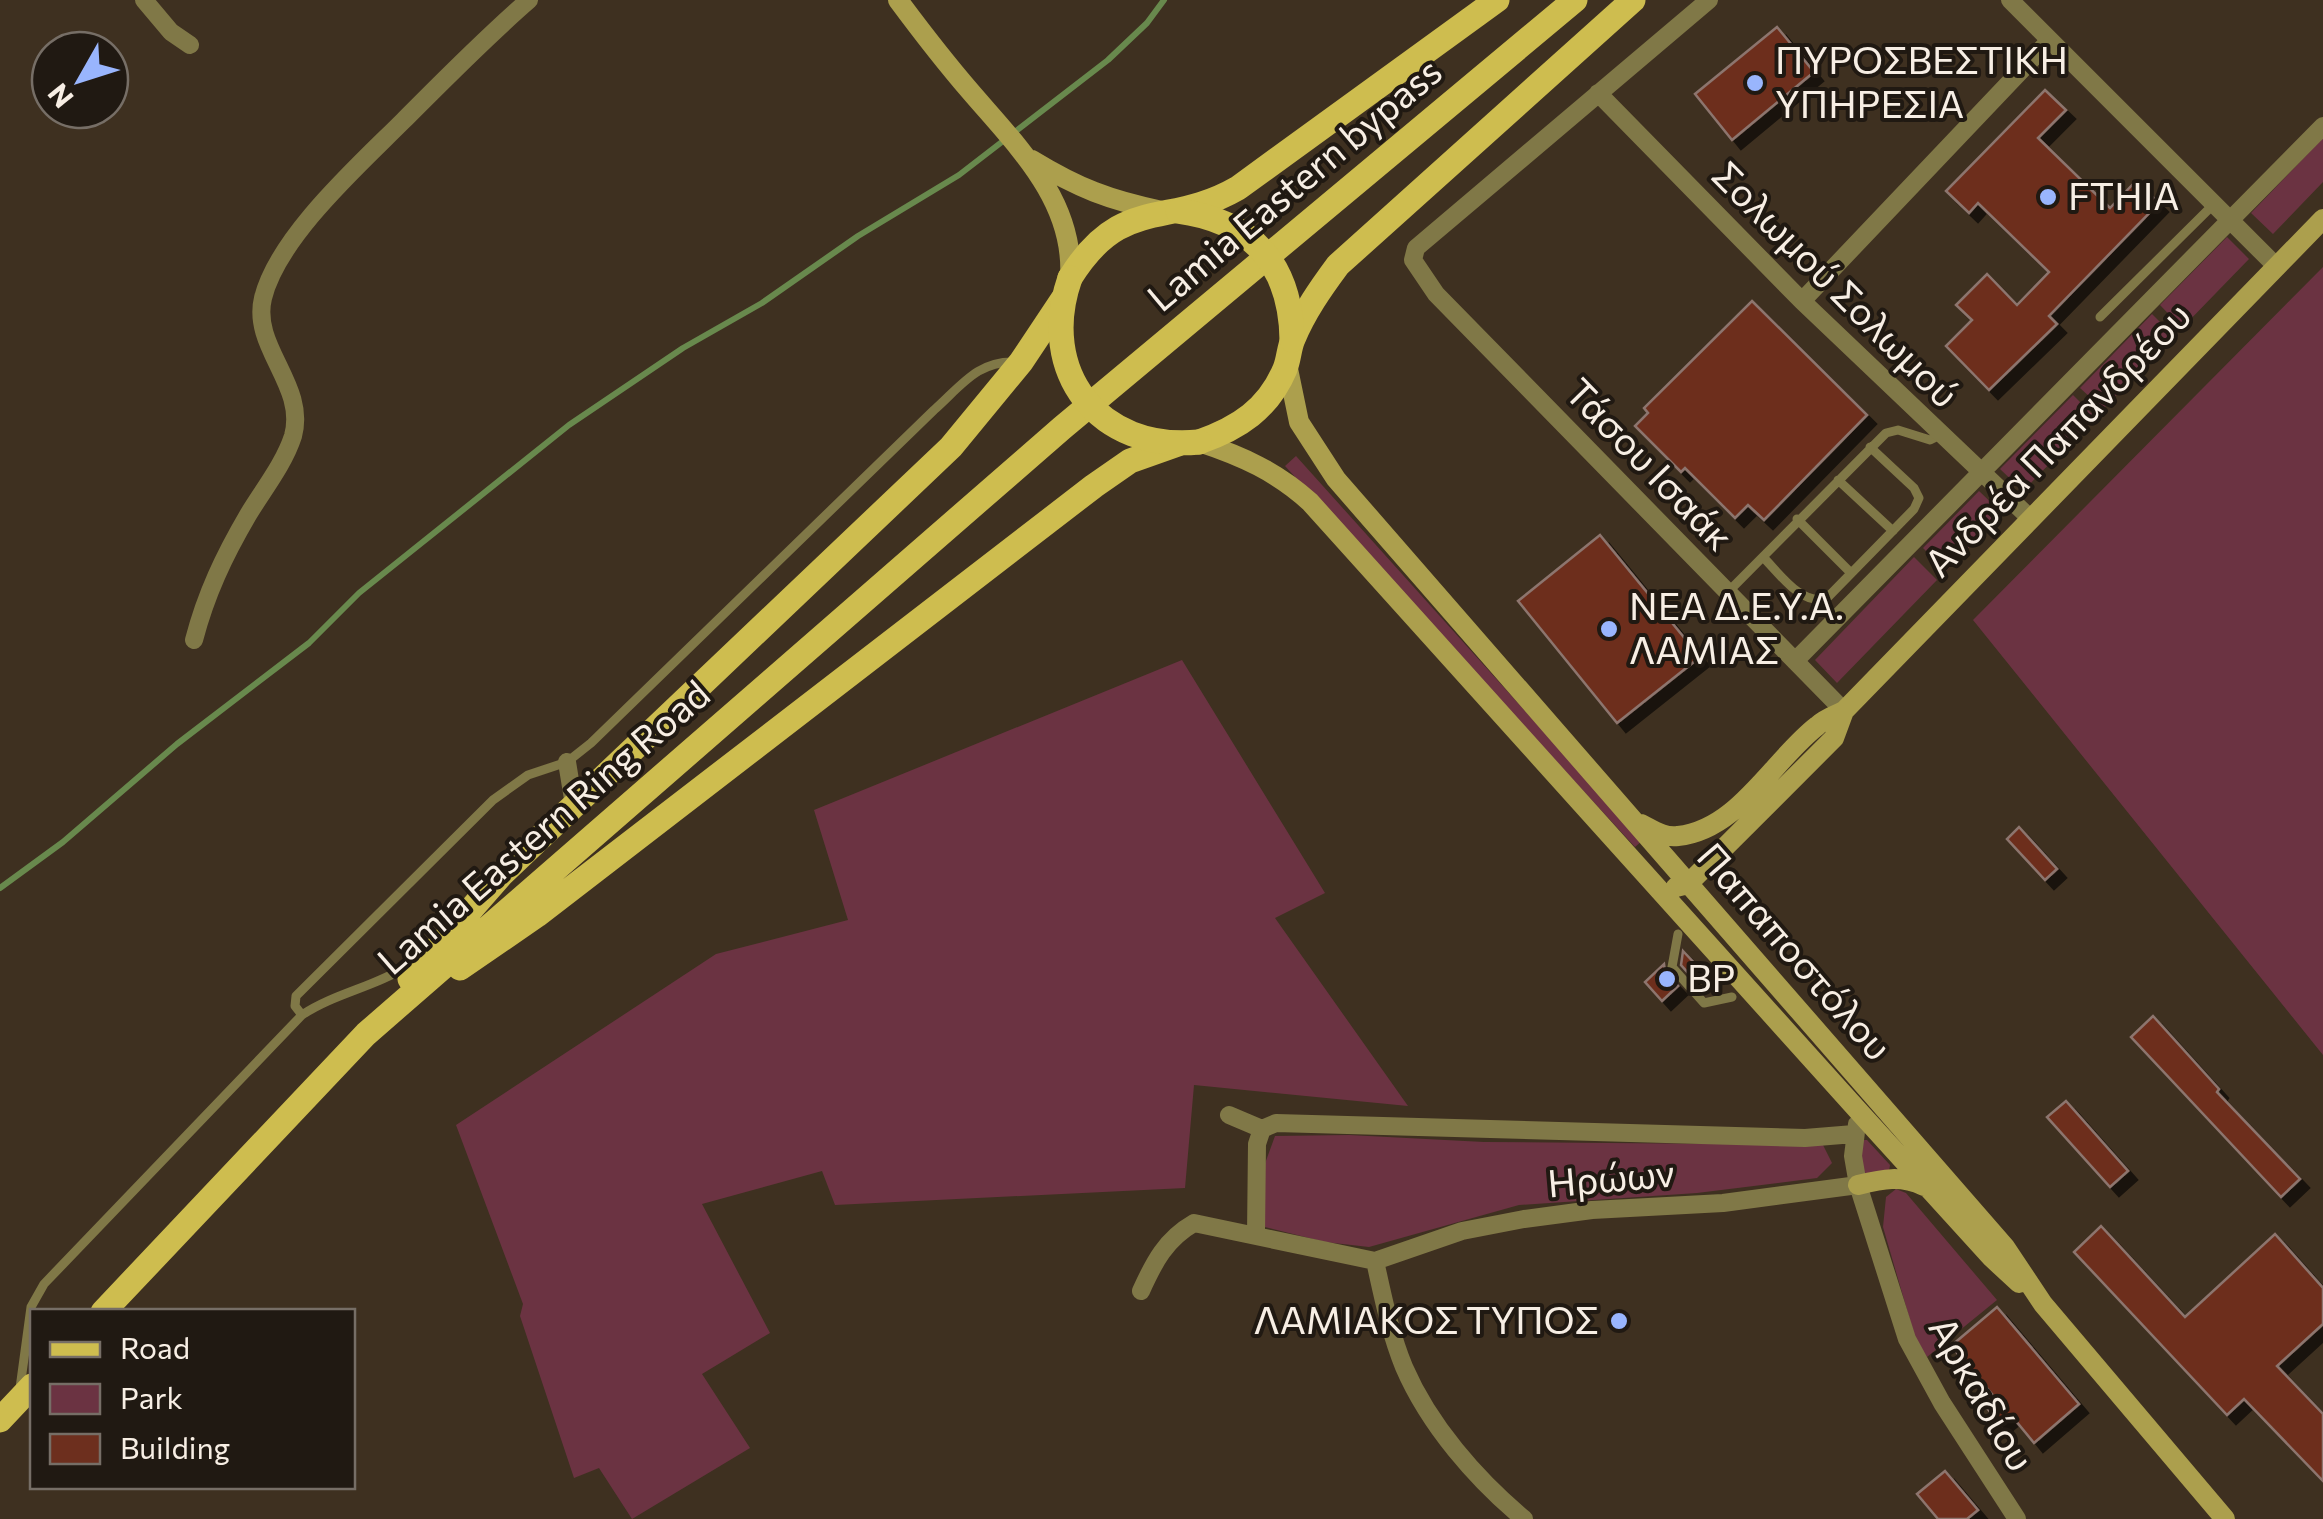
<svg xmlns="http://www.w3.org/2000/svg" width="2323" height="1519" viewBox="0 0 2323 1519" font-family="Commissioner,sans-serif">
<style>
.green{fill:#6b3342}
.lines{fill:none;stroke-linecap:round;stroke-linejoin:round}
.stream{stroke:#68894d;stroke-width:6}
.building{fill:#6d2f1e;stroke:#8d756e;stroke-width:2.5;filter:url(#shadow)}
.lane{stroke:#807847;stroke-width:9}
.street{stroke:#807847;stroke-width:18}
.secondary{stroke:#ac9f4d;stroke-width:20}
.primary{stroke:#cebd4f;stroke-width:25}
.primary-bridge{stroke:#cebd4f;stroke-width:25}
.poi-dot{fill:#99b5fd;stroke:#201912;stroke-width:4}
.labels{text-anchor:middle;stroke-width:8;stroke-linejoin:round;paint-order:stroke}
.poi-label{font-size:38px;fill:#f7eee4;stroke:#201912;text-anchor:start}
.street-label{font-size:38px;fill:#f7eee4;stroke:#201912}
</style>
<defs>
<filter id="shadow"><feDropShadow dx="9" dy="9" stdDeviation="0" flood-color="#0009"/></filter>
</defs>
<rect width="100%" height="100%" fill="#3e3020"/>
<path class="green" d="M2323,138V182L2273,234L2251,213Z
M2227,237L2249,259L2182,328L2160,305Z
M2323,267V1055L1973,620Z
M2152,314L2174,336L2103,409L2080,388Z
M2073,395L2095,417L2023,491L2000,469Z
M1296,456L1642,841L1635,847L1285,466Z
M1979,491L2002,513L1946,571L1923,548Z
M1914,557L1937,580L1837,683L1815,660Z
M1182,660L1325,893L1275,918L1408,1106L1194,1085L1185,1188L835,1205L822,1171L702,1204L770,1333L702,1374L750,1448L632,1519L599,1468L574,1478L520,1316L523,1304L456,1125L716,954L848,920L814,810Z
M1349,1135L1484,1142L1823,1145L1832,1163L1817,1178L1697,1193L1519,1205L1369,1247L1325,1242L1265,1227L1263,1169L1275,1136Z
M1860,1140H1867L1890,1165L1889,1171L1861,1175Z
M1896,1189L1906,1193L1997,1300L1927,1357L1916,1341L1883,1227L1886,1197Z"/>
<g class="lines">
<path class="stream" d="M0,888L63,842L177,744L309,643L359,593L569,425L683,348L762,303L858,236L959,175L1108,60L1147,23L1164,0"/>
</g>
<path class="building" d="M1777,27L1814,72L1732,140L1695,94Z
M2045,90L2066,110L2038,138L2110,208L2136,181L2159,203L2049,316L2057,324L1989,390L1946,346L1972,320L1956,305L1987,274L2017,305L2049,272L1978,203L1969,213L1946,191Z
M1752,301L1867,415L1764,520L1748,505L1735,518L1685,468L1681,472L1635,426L1648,413L1644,408Z
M1600,535L1700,657L1617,723L1518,601Z
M2019,827L2057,869L2045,880L2007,839Z
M1683,951L1699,968L1690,975L1681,965Z
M1664,964L1665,972L1678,986L1662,1001L1645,982Z
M2153,1016L2219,1089L2217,1092L2300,1179L2281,1197L2131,1037Z
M2066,1101L2128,1171L2110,1187L2047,1117Z
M2101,1226L2185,1317L2275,1234L2323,1288V1324L2277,1366L2323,1414V1481L2244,1399L2227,1415L2074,1252Z
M1997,1307L2079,1404L2034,1443L2011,1415L2000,1424L1982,1402L1992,1394L1951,1346Z
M1945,1471L1978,1510L1967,1519H1938L1917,1494Z"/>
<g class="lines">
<path class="lane" d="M2100,317L2214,204
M1838,480L1893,531
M1797,519L1851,573
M1763,557C1779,573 1802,607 1827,598L1914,509L1919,498L1914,488L1870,447
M1728,592L1886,433L1898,430L1930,440L1940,435
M1678,934L1672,967L1704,1003L1732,997
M302,1015L295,1006L296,996L493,800L528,775L567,762L591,743L934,410C961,386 978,360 1016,362
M20,1388L31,1307L44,1284L302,1015C335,993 375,987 409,965"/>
<path class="street" d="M144,0L171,32L190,45
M1709,0L1416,248L1413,260L1436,294L1844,711
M2010,0L2277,267
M1598,93L1802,301L2030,518
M1802,301L2050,40
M194,640C206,594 224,556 248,515C263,490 284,464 293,436C307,385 251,347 263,298C278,237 359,165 403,121C444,80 485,38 529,0
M1795,661L2323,126
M567,762L574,805
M1229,1115L1262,1129
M1857,1124L1853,1156L1858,1185L1907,1339L1942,1403L2017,1519
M1256,1234L1257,1144L1262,1129L1276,1123L1805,1138L1854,1134
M1375,1261C1383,1297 1390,1333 1404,1367C1429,1425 1476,1479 1524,1519
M1141,1291C1154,1262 1166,1239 1194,1223L1375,1261L1462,1231L1524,1219L1592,1210L1723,1203L1858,1185"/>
<path class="secondary" d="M898,0C921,31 945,62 970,91C1017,146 1075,201 1070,278
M1032,160C1078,188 1109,200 1162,211
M1287,364L1299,422L1336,479L2005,1247L2043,1304L2225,1519
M1199,442C1242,456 1277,472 1310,502L1862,1115L1992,1258L2019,1283
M1641,824C1653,830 1664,838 1678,836C1738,830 1773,760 1817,726C1824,719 1835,715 1844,711L2323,219
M1676,887L1688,884L1834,738L1844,711
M1858,1185C1883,1179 1901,1175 1924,1186"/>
<path class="primary" d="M1070,278C1122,194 1167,229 1238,188L1497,0
M1199,442C1239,428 1268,409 1285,369C1289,359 1289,348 1293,339C1304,312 1321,288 1338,265L1633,0
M460,968L537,915L1094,486L1130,461L1178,444
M410,979L501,875L951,447L1021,362L1063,299
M103,1312L366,1034L1062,428L1575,0
M0,1420L32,1386"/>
<path class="primary-bridge" d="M1178,211C1253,221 1291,265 1292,340
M1070,278C1037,372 1099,452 1199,442"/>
</g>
<g class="poi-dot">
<circle cx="1755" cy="83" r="10"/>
<circle cx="2048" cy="197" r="10"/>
<circle cx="1609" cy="629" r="10"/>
<circle cx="1667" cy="979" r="10"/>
<circle cx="1619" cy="1321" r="10"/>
</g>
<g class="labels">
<g class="poi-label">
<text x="1775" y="74">ΠΥΡΟΣΒΕΣΤΙΚΗ<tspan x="1775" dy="44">ΥΠΗΡΕΣΙΑ</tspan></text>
<text x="2068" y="210">FTHIA</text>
<text x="1629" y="620">ΝΕΑ Δ.Ε.Υ.Α.<tspan x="1629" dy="44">ΛΑΜΙΑΣ</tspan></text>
<text x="1687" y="992">BP</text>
<text x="1599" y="1334" text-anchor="end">ΛΑΜΙΑΚΟΣ ΤΥΠΟΣ</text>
</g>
<g class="street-label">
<text transform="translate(1295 185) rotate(-40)" y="13">Lamia Eastern bypass</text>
<text transform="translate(1835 285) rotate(45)" y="13">Σολωμού Σολωμού</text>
<text transform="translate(2058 440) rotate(-46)" y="13">Ανδρέα Παπανδρέου</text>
<text transform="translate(1649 465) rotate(46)" y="13">Τάσου Ισαάκ</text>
<text transform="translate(544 828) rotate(-41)" y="13">Lamia Eastern Ring Road</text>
<text transform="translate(1794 952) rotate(49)" y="13">Παπαποστόλου</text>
<text transform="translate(1611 1179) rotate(-5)" y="13">Ηρώων</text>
<text transform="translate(1981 1394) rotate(60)" y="13">Αρκαδίου</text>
</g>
</g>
<rect x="30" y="1309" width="325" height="180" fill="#201912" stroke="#766e66" stroke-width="2.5"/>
<rect x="50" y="1342" width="50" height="15" fill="#cebd4f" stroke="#766e66" stroke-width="2.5"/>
<text x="120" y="1359" font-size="30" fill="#f7eee4">Road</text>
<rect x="50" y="1384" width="50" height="30" fill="#6b3342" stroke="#766e66" stroke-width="2.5"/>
<text x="120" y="1409" font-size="30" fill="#f7eee4">Park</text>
<rect x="50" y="1434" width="50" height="30" fill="#6d2f1e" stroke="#766e66" stroke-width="2.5"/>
<text x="120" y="1459" font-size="30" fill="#f7eee4">Building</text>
<g transform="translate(80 80) rotate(231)"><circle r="48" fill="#201912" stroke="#766e66" stroke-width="2.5"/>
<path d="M0-8L18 38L0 25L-18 38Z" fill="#99b5fd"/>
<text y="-15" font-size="28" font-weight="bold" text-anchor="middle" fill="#f7eee4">N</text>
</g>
</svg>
